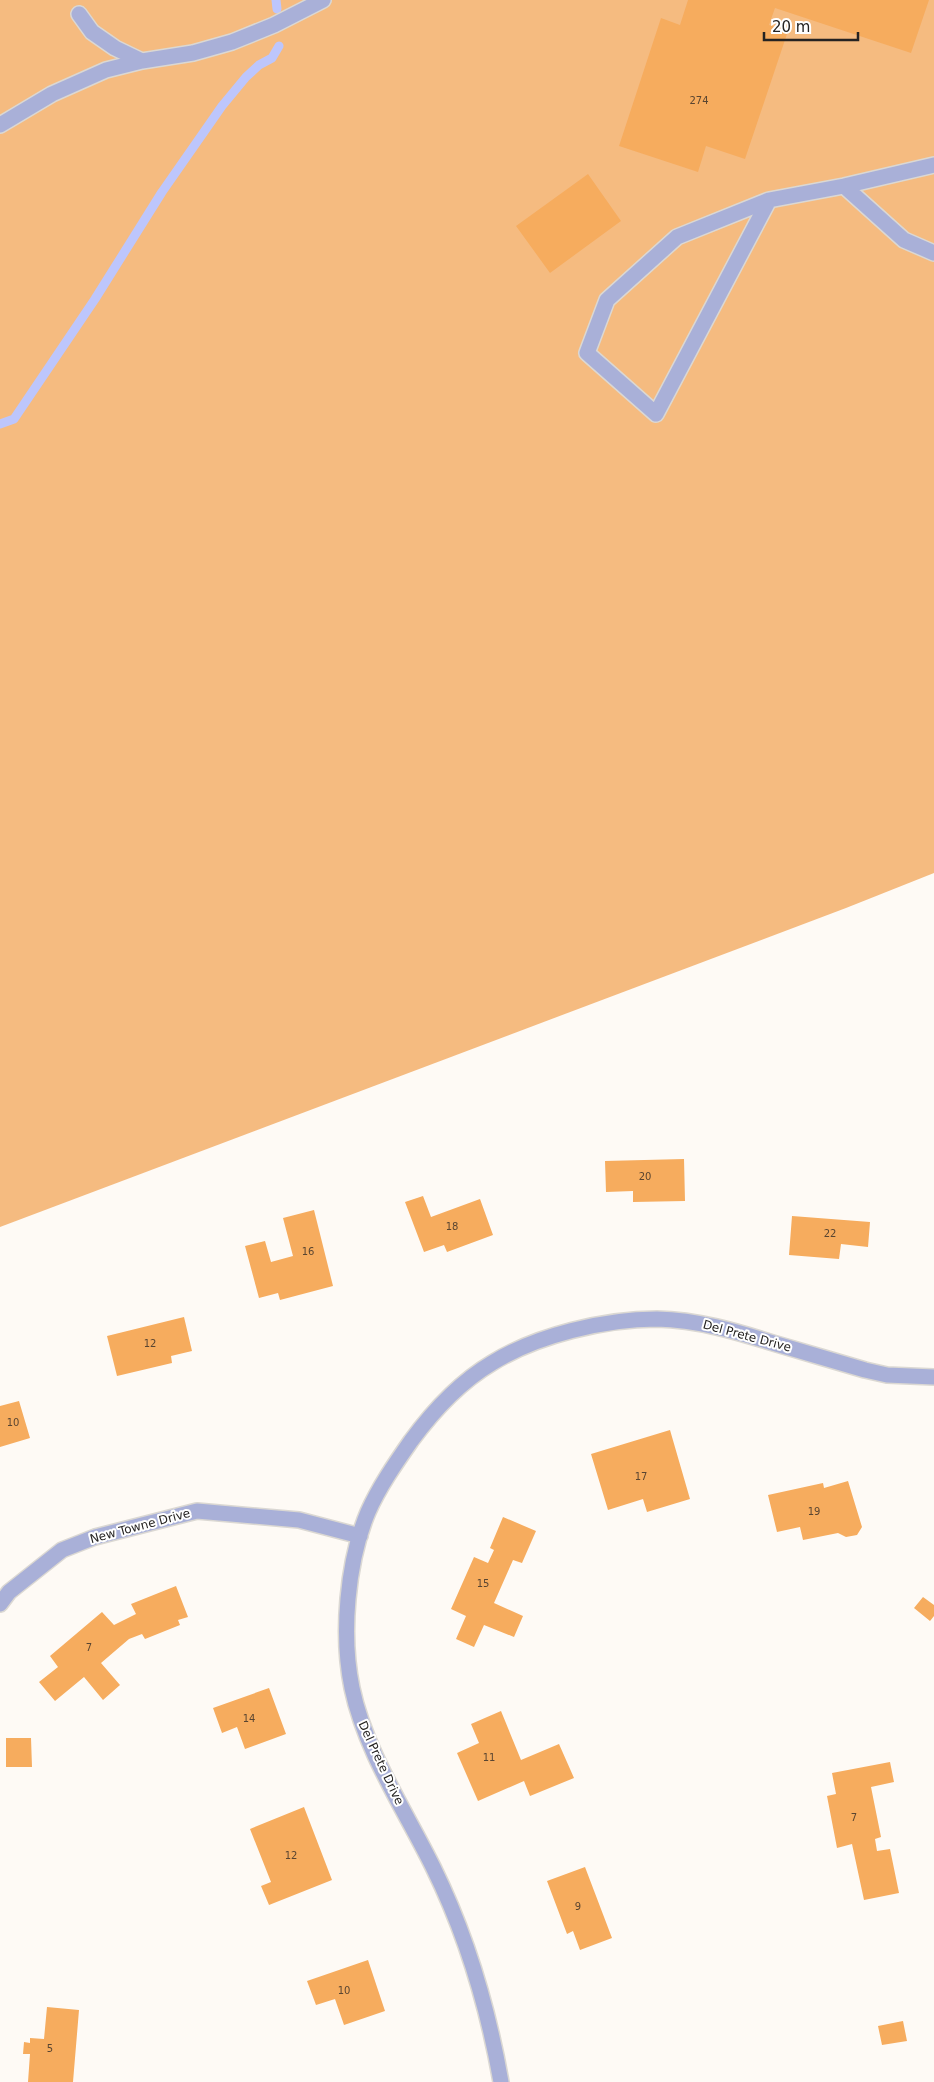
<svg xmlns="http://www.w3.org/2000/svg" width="934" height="2082" viewBox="0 0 934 2082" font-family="'DejaVu Sans',sans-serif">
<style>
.green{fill:#f5bb80}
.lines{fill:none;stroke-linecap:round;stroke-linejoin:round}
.stream{stroke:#bdc6fc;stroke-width:9}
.building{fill:#f6ac5e}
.lane-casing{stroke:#dbd8d3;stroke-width:18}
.street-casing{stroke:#dbd8d3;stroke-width:18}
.lane{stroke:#a9b0d8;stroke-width:15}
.street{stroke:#a9b0d8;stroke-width:15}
.labels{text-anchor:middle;stroke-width:4;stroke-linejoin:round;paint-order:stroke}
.number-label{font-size:10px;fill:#594531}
.street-label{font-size:12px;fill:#252322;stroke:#fff}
</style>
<rect width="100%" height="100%" fill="#fefaf5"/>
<path class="green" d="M0,0H934V873L846,908L0,1227Z"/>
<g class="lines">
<path class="stream" d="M276,0L277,9
M0,424L14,419L95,299L162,192L222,106L246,77L259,65L272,58L279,46"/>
</g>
<path class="building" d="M688,0H929L911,53L775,8L769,25L788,31L745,159L706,146L698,172L619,146L661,18L680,25Z
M588,174L621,221L550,273L516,226Z
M684,1159L685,1201L633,1202V1191L606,1192L605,1161Z
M423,1196L431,1217L480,1199L493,1235L447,1252L444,1245L424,1252L405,1202Z
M314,1210L333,1286L280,1300L278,1293L259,1298L245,1246L265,1241L271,1262L293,1256L283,1218Z
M792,1216L870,1222L868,1247L841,1244L839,1259L789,1255Z
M184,1317L192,1351L171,1356L172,1363L117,1376L107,1336Z
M19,1401L30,1438L0,1447V1406Z
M670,1430L690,1499L647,1512L643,1499L608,1510L591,1454Z
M848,1481L862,1527L857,1535L846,1537L838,1533L803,1540L800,1527L777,1532L768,1495L823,1483L824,1488Z
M503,1517L536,1531L522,1563L513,1560L494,1603L523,1616L514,1637L484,1625L474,1647L456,1639L466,1616L451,1609L474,1557L488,1563L494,1550L490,1548Z
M176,1586L188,1617L178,1620L180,1625L145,1639L142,1634L129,1639L101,1663L120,1685L103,1700L84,1677L55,1701L39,1682L58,1667L50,1656L102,1612L114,1625L136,1614L131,1604Z
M923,1597L934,1605V1616L930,1621L914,1608Z
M269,1688L286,1734L245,1749L237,1727L222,1733L213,1708Z
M501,1711L521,1760L559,1744L574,1778L530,1796L524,1781L478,1801L457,1753L479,1743L471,1724Z
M6,1738H31L32,1767H6Z
M890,1762L894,1782L871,1787L881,1837L875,1839L877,1851L890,1849L899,1893L864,1900L852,1844L837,1848L827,1796L836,1794L832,1773Z
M304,1807L332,1880L269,1905L261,1886L271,1882L250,1829Z
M585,1867L612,1938L580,1950L573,1931L567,1934L547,1881Z
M368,1960L385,2011L344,2025L335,1999L316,2005L307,1981Z
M47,2007L79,2010L73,2082H28L30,2054H23L24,2042L30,2043V2038L44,2039Z
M903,2021L907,2041L882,2045L878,2026Z"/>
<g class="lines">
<defs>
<path id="lane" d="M79,14L92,32L115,48L142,61L193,53L232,42L274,25L323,0
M0,125L52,94L106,70L142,61
M844,186L904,240L934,253
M769,200L656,414L587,353L607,300L677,237L769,200L844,186L934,165"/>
<path id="street" d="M0,1604L9,1592L62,1550L95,1537L197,1511L299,1520L360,1536
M501,2082C488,2008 466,1934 433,1867C405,1810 365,1751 352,1688C341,1635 347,1562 368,1512C379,1487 395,1464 411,1441C433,1411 460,1382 492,1363C537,1335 605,1319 657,1319C698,1320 735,1331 773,1343C804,1352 834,1361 865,1370L887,1375L934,1377"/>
</defs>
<use href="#lane" class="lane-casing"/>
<use href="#street" class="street-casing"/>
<use href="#lane" class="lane"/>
<use href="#street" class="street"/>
</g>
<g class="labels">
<g class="number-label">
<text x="699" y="104">274</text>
<text x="645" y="1180">20</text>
<text x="452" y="1230">18</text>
<text x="830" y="1237">22</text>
<text x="308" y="1255">16</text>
<text x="150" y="1347">12</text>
<text x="13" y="1426">10</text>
<text x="641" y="1480">17</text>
<text x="814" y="1515">19</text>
<text x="483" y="1587">15</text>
<text x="89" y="1651">7</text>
<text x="249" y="1722">14</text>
<text x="489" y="1761">11</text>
<text x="854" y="1821">7</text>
<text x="291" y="1859">12</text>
<text x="578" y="1910">9</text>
<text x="344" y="1994">10</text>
<text x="50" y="2052">5</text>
</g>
<g class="street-label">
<text transform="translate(747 1336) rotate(15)" y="4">Del Prete Drive</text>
<text transform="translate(140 1526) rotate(-15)" y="4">New Towne Drive</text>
<text transform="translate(381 1763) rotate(65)" y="4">Del Prete Drive</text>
</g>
</g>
<path d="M764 32v8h94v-8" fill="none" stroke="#252322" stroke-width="2.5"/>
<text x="772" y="32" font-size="15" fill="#252322" stroke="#ffffff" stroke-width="4" paint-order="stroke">20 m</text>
</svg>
